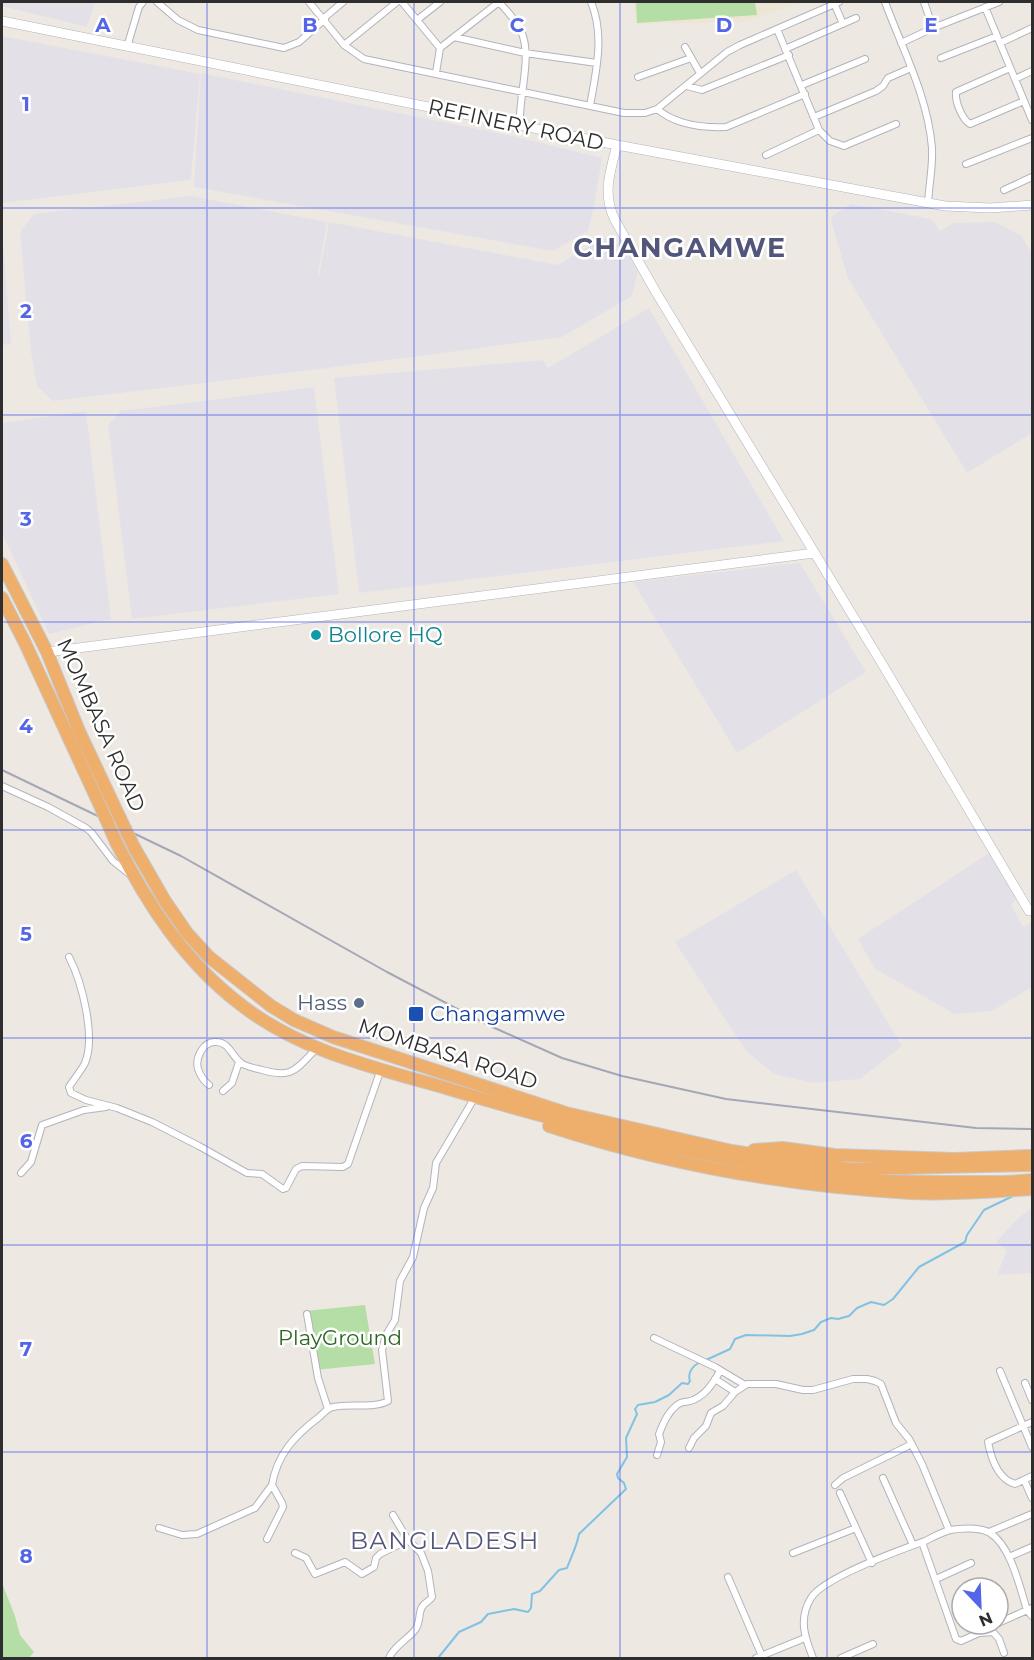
<svg xmlns="http://www.w3.org/2000/svg" width="1034" height="1660" viewBox="0 0 1034 1660" font-family="Montserrat,sans-serif">
<style>
.industrial{fill:#e3e1e7}
.education{fill:#ede6d4}
.green{fill:#b4dea5}
.lines{fill:none;stroke-linecap:round;stroke-linejoin:round}
.stream{stroke:#81c2e3;stroke-width:2}
.street-casing{stroke:#b2b3bc;stroke-width:8}
.secondary-casing{stroke:#b2b3bc;stroke-width:10}
.highway-casing{stroke:#c9c9c9;stroke-width:14}
.street{stroke:#fff;stroke-width:6}
.secondary{stroke:#fff;stroke-width:9}
.highway{stroke:#eeae6c;stroke-width:12}
.rail{stroke:#a5a6b6;stroke-width:2}
.highway-bridge-casing{stroke:#c9c9c9;stroke-width:14;stroke-linecap:butt}
.highway-bridge{stroke:#eeae6c;stroke-width:12}
.grid{fill:none;stroke:#5465e8;stroke-width:1.5;stroke-opacity:0.55}
.culture-dot{fill:#0f9aa8;stroke:#fff;stroke-width:2}
.service-dot{fill:#5c6f8a;stroke:#fff;stroke-width:2}
.transit-dot{fill:#1a4fb4;stroke:#fff;stroke-width:2}
.labels{text-anchor:middle;stroke-width:5;stroke-linejoin:round;paint-order:stroke}
.street-label{font-size:21px;fill:#2e2e2e;stroke:#fff}
.culture-label{font-size:21px;fill:#0d838f;stroke:#fff;text-anchor:start}
.service-label{font-size:21px;fill:#4e5e75;stroke:#fff;text-anchor:end}
.transit-label{font-size:21px;fill:#164399;stroke:#fff;text-anchor:start}
.park-label{font-size:21px;fill:#2c6523;stroke:#fff}
.quarter-label{font-size:24px;letter-spacing:1.5px;fill:#52567a;stroke:#fff}
.district-label{font-size:27px;font-weight:bold;letter-spacing:1.5px;fill:#52567a;stroke:#fff}
.grid-label{font-size:20px;text-anchor:middle;font-weight:bold;fill:#5465e8;stroke:#fff;stroke-width:5;stroke-linejoin:round;paint-order:stroke}
</style>
<rect width="100%" height="100%" fill="#ede9e2"/>
<path class="industrial" d="M2,2H95L87,27L2,6Z
M2,36L200,74L191,180L2,203Z
M201,73L517,137L602,158L594,206L588,231L553,251L194,187Z
M191,196L327,222L318,274L319,276L329,222L558,265L603,237L623,247L638,271L632,296L562,337L328,368L53,401L37,386L31,352L20,232L34,214Z
M851,204L931,219L940,231L953,223L995,222L1022,236L1032,254V433L967,473L848,278L831,221L832,216Z
M2,230L11,344L2,345Z
M649,308L784,541L359,593L334,378L543,360L548,368Z
M314,387L339,594L132,619L108,425L121,411Z
M86,411L111,619L49,634L2,533V423Z
M800,563L866,672L737,753L633,582Z
M989,853L1016,899L1011,905L1023,927L1032,922V987L992,1011L955,1014L875,969L858,939Z
M796,870L902,1046L860,1079L813,1083L774,1074L746,1051L675,942Z
M1032,1207V1273L997,1275L1007,1250L996,1242L1014,1222Z"/>
<path class="education" d="M634,2H802L744,22L636,24Z"/>
<path class="green" d="M636,2H755L757,15L637,23Z
M365,1305L375,1364L315,1370L305,1311Z
M2,1583L15,1616L20,1635L34,1652L29,1658H2Z"/>
<g class="lines">
<path class="stream" d="M706,1360L730,1349L735,1339L746,1335L790,1336L802,1334L814,1330L821,1322L831,1318L838,1319L849,1316L857,1308L871,1302L884,1305L893,1299L919,1267L965,1242L967,1235L984,1210L1013,1196
M438,1658L459,1632L481,1622L488,1614L514,1609L528,1612L531,1608L532,1594L540,1591L559,1570L567,1568C571,1557 577,1546 579,1534L626,1489L624,1483L618,1478L617,1474L627,1457L626,1438L637,1414L635,1409L638,1405L655,1402L669,1395L682,1383L688,1384L690,1381C687,1372 693,1366 700,1362"/>
<defs>
<path id="street" d="M157,2L178,20L198,30L284,48L299,42L325,19
M309,2L344,45L364,59L624,113H645L657,109L727,52L740,45L839,2
M402,2L440,48L436,73
M499,2C507,11 516,20 521,31C533,57 518,97 520,125
M885,2C902,48 928,97 932,148C933,166 929,185 928,203
M924,2L933,28
M834,3L843,24
M985,7L1032,120
M324,18L343,2
M417,20L440,2
M777,29L819,130L830,141L844,146L896,124
M454,37L525,53L597,63
M901,43L933,28L999,2
M1000,43L1032,28
M344,45L397,2
M127,47L139,7L143,2
M685,47L700,73
M440,48L499,2
M785,49L856,18
M941,58L997,36
M1010,68L956,92C955,102 962,119 970,124L1024,101
M638,77L691,58
M1015,79L1032,71
M802,85L865,59
M687,86L702,90L789,55
M590,106C596,72 605,35 591,2
M657,109C676,125 701,128 726,127L805,94
M814,117L876,91L883,86L888,78L911,68
M766,155L819,130
M966,164L1032,138
M1004,190L1032,177
M2,786L48,807L86,828L91,832L113,861L128,873
M69,957C82,982 96,1037 85,1063C81,1071 74,1079 69,1087L71,1093L86,1100L117,1108L152,1122L199,1146L247,1173L262,1174L283,1189L286,1188L296,1169L302,1166L343,1167L348,1164L381,1069
M209,1085C204,1081 200,1075 198,1069C195,1058 203,1041 216,1042C229,1042 231,1055 240,1062C245,1067 255,1068 262,1070C293,1079 296,1069 317,1048
M223,1091L232,1083L239,1062
M21,1173L31,1162L42,1125L84,1110L106,1107
M307,1314L318,1378L328,1409
M654,1338L715,1367L745,1385
M1000,1371L1032,1447
M715,1379L735,1392
M1025,1383L1032,1400
M1032,1422L988,1442C991,1458 998,1479 1015,1484L1032,1476
M689,1448L694,1438L706,1426L711,1413L723,1406L735,1392L747,1384H776L803,1390H813L853,1379H867L875,1381L881,1384L896,1423L909,1439L922,1464L949,1530
M657,1455L661,1442L659,1434C663,1424 667,1413 677,1405C682,1401 684,1403 690,1401C705,1397 713,1383 720,1371
M883,1478L913,1545
M1024,1480L1032,1498
M835,1485L843,1478L912,1444
M840,1493L872,1563
M159,1528L182,1535L197,1534L255,1508L272,1485
M989,1532L1032,1514
M267,1539L283,1507L282,1503L272,1485C277,1455 294,1436 318,1418C323,1414 327,1408 333,1407C350,1403 374,1409 388,1401L382,1350L386,1335L395,1320L400,1281L413,1257L424,1208L433,1188L436,1163L475,1097
M922,1542L956,1639L961,1641L979,1633L993,1632L999,1639L1004,1653
M295,1553L306,1558L315,1574L345,1562L362,1574L374,1567L376,1558L380,1554L408,1540
M793,1553L856,1528
M1009,1557L1032,1547
M728,1577L762,1656
M936,1579L971,1563
M998,1623L1032,1608
M389,1658C394,1646 407,1640 415,1630C421,1622 418,1614 422,1607C425,1602 430,1601 432,1597L428,1571L421,1553L408,1540L393,1515
M756,1658L805,1638
M813,1658C805,1638 798,1619 811,1598C824,1577 900,1550 925,1541C933,1537 942,1532 950,1530C961,1528 981,1527 990,1533C1011,1546 1020,1588 1027,1610L1032,1616
M841,1658L873,1644"/>
<path id="secondary" d="M2,21L617,145L945,206L990,208L1032,205
M617,145C610,172 602,194 615,220L657,294L884,667L1029,911
M47,652L814,553"/>
<path id="highway" d="M2,564L47,652L79,731L119,816
M2,598L25,643L102,810
M116,842C147,904 185,962 240,1004C301,1052 377,1068 449,1089C545,1118 641,1143 740,1161C782,1169 825,1177 867,1180C898,1182 929,1182 960,1182C984,1182 1008,1183 1032,1180
M134,847L165,901L187,933L209,957L271,1006L294,1020L333,1037L566,1113L732,1151L850,1169L1032,1165
M549,1126C665,1164 787,1186 910,1193C950,1195 992,1191 1032,1189
M754,1150L783,1148L834,1155L954,1159L1032,1156"/>
</defs>
<use href="#street" class="street-casing"/>
<use href="#secondary" class="secondary-casing"/>
<use href="#highway" class="highway-casing"/>
<use href="#street" class="street"/>
<use href="#secondary" class="secondary"/>
<use href="#highway" class="highway"/>
<path class="rail" d="M2,770L181,856L387,972L488,1025L562,1058L622,1076L726,1099L976,1128L1032,1129"/>
<defs>
<path id="highway-bridge" d="M102,810L116,842
M119,816L134,847"/>
</defs>
<use href="#highway-bridge" class="highway-bridge-casing"/>
<use href="#highway-bridge" class="highway-bridge"/>
</g>
<path class="grid" d="M207,2V1658M414,2V1658M620,2V1658M827,2V1658M2,208H1032M2,415H1032M2,622H1032M2,830H1032M2,1038H1032M2,1245H1032M2,1452H1032"/>
<circle class="culture-dot" cx="316" cy="635" r="6"/>
<circle class="service-dot" cx="359" cy="1003" r="6"/>
<rect class="transit-dot" x="408" y="1006" width="16" height="16" rx="3"/>
<g class="labels">
<g class="street-label">
<text transform="translate(516 125) rotate(12)" y="7">REFINERY ROAD</text>
<text transform="translate(101 725) rotate(66)" y="7">MOMBASA ROAD</text>
<text transform="translate(448 1054) rotate(18)" y="7">MOMBASA ROAD</text>
</g>
<g class="culture-label">
<text x="328" y="642">Bollore HQ</text>
</g>
<g class="service-label">
<text x="347" y="1010">Hass</text>
</g>
<g class="transit-label">
<text x="430" y="1021">Changamwe</text>
</g>
<g class="park-label">
<text x="340" y="1345">PlayGround</text>
</g>
<g class="quarter-label">
<text x="445" y="1549">BANGLADESH</text>
</g>
<g class="district-label">
<text x="680" y="257">CHANGAMWE</text>
</g>
</g>
<g class="grid-label">
<text x="103" y="32">A</text>
<text x="310" y="32">B</text>
<text x="517" y="32">C</text>
<text x="724" y="32">D</text>
<text x="931" y="32">E</text>
<text x="26" y="111">1</text>
<text x="26" y="318">2</text>
<text x="26" y="526">3</text>
<text x="26" y="733">4</text>
<text x="26" y="941">5</text>
<text x="26" y="1148">6</text>
<text x="26" y="1356">7</text>
<text x="26" y="1563">8</text>
</g>
<rect width="1034" height="1660" fill="none" stroke="#2e2e2e" stroke-width="6"/>
<g transform="translate(980 1606) rotate(157)"><circle r="28" fill="#ffffff" stroke="#ababab" stroke-width="1.5"/>
<path d="M0-4.5L10 22L0 15L-10 22Z" fill="#5465e8"/>
<text y="-9" font-size="16" font-weight="bold" text-anchor="middle" fill="#2e2e2e">N</text>
</g>
</svg>
